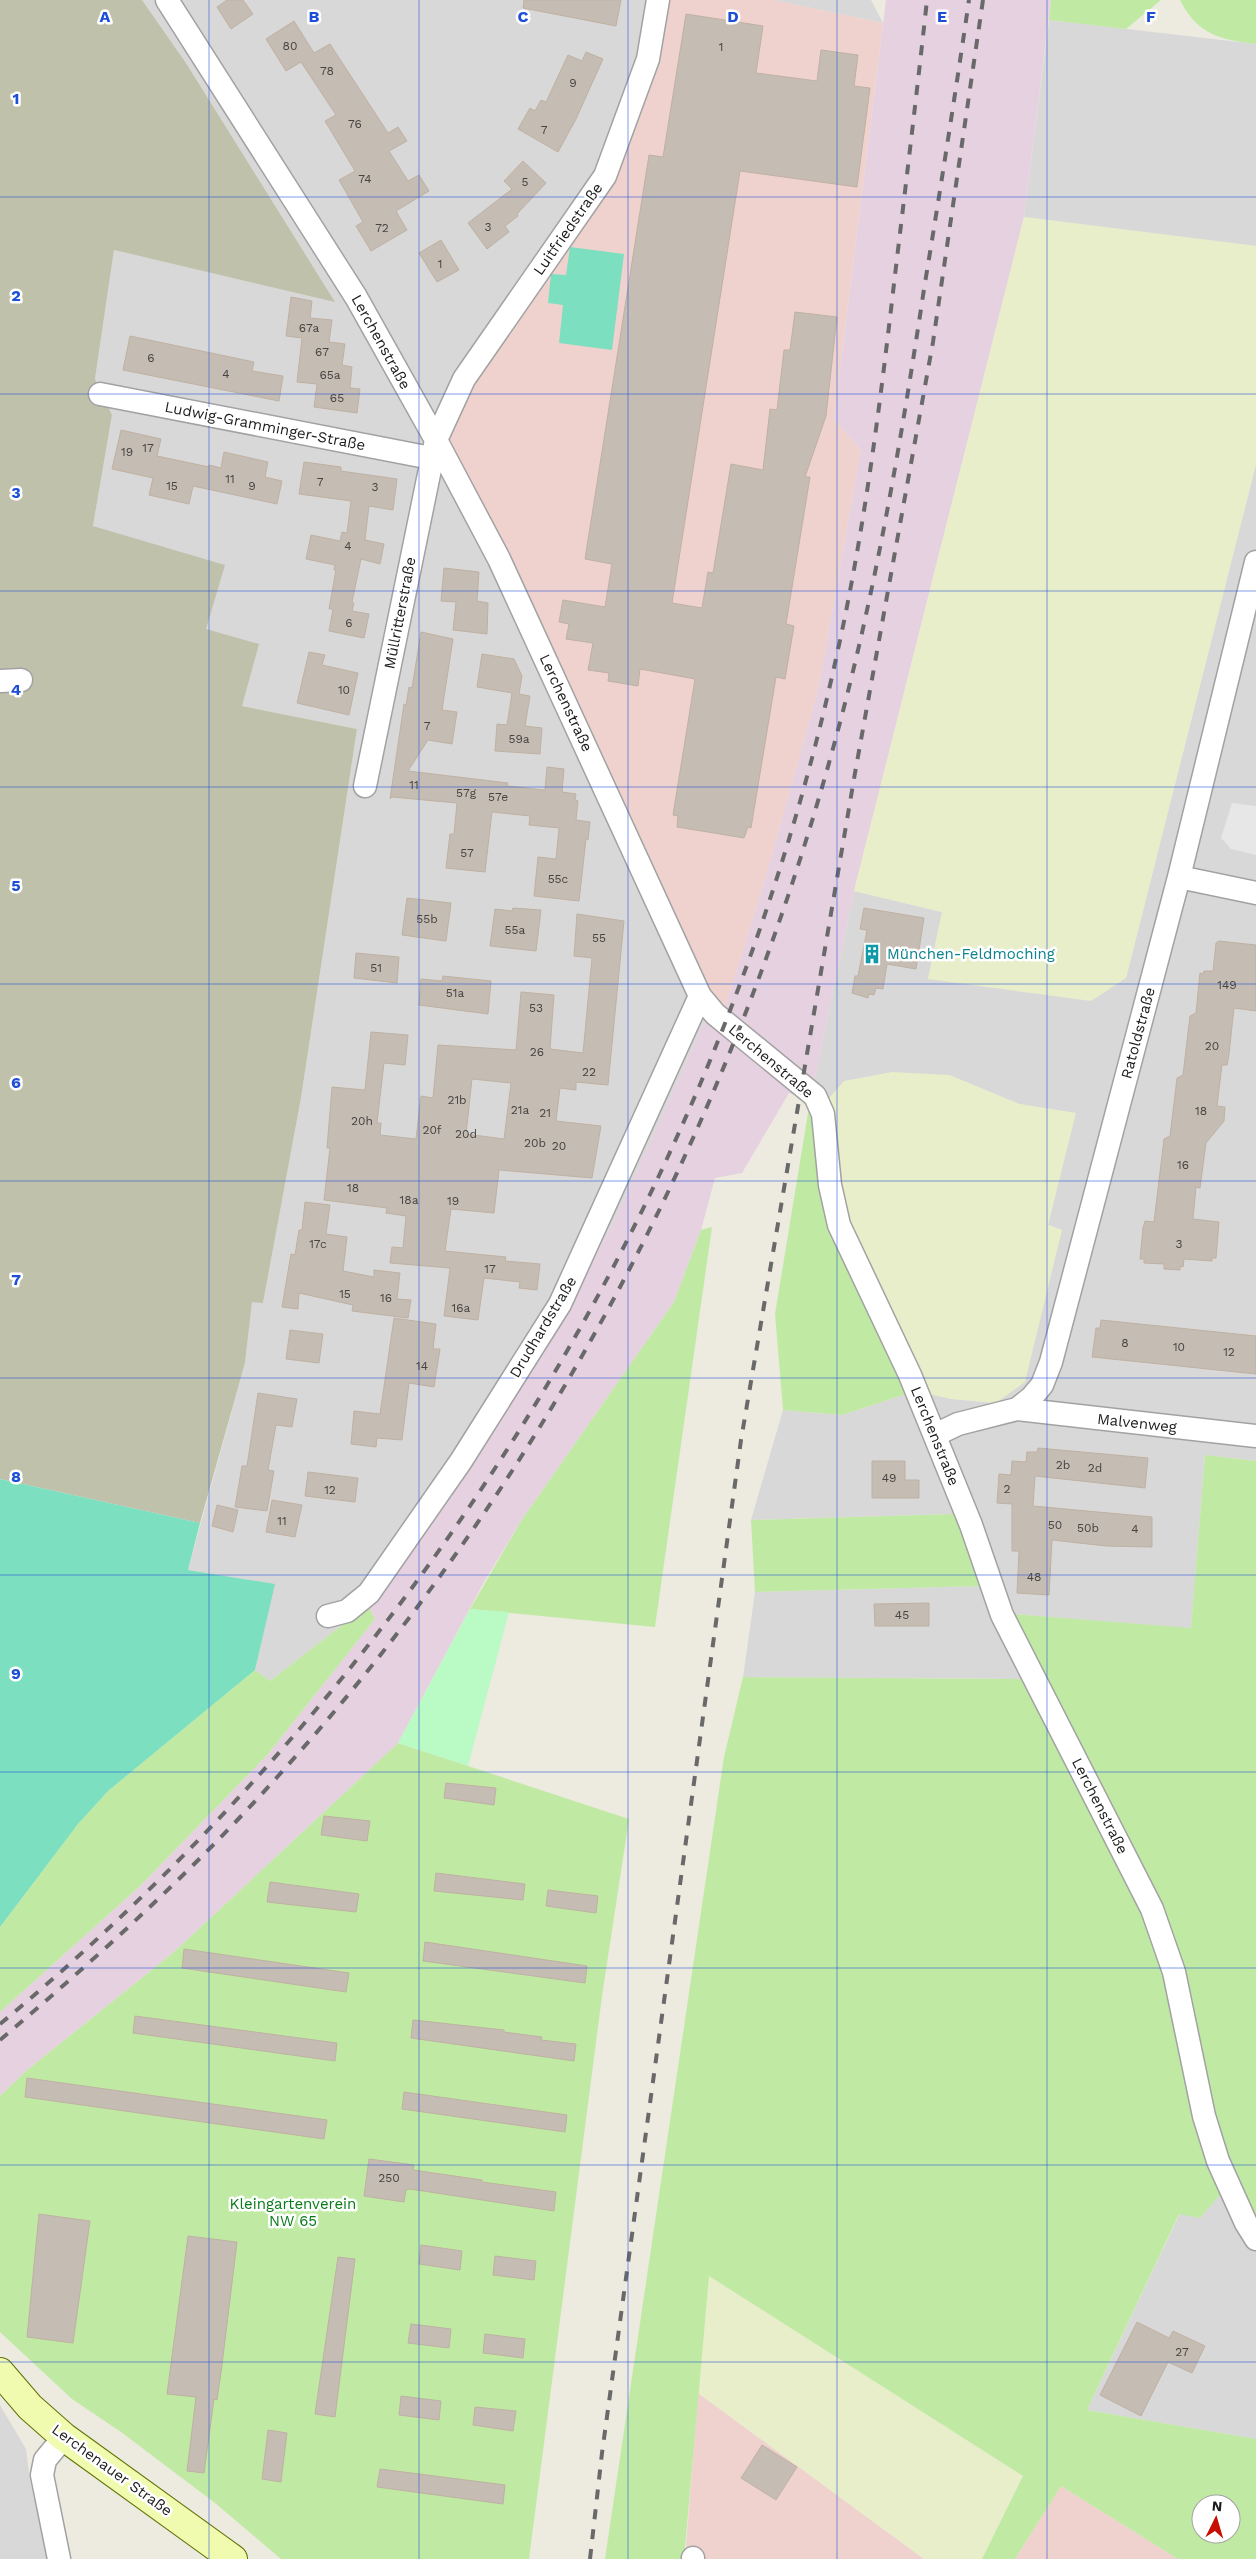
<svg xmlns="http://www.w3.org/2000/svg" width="1256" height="2559" viewBox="0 0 1256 2559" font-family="'Work Sans',sans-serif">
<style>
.residential{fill:#d9d8d8}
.commercial{fill:#efd2ce}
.industrial{fill:#e6d1e1}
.construction{fill:#c0c1ab}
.farmland{fill:#e8edca}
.grass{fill:#c0eaa3;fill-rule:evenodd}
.park{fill:#bafac4}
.pitch{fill:#7bdfc0}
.parking{fill:#e7e7e7}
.building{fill:#c5bcb3;stroke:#bfb1a2;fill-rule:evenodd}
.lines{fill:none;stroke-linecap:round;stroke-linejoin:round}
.minor-casing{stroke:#a2a2a2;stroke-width:25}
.secondary-casing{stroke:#5d7202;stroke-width:30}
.minor{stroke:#fff;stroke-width:22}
.secondary{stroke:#f1fbb0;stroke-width:28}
.rail{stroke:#696969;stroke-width:4;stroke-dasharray:10 10;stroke-linecap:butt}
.grid{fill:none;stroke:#1d4ed8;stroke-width:1;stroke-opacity:0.55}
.labels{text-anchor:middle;stroke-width:5;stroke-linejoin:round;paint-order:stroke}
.number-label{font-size:12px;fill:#464341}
.street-label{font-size:15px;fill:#1b1b1b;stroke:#fff}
.culture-label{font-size:15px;fill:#0d838f;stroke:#fff;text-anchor:start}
.park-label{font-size:15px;fill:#087a1a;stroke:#fff}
.grid-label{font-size:16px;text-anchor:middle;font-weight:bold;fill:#1d4ed8;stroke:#fff;stroke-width:5;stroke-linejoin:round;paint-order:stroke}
</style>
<rect width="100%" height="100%" fill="#edeae0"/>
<path class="residential" d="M142,0H653L602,167L708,1014L615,1219L542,1356L455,1490L368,1605L270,1681L255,1670L274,1584L188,1570L245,1363L252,1301L263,1303L301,1098L357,729L242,706L206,629L93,526L112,415L95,379L114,250L334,301L186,63Z
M773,0H871L883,23Z
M1049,20L1256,44V246L1024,217Z
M1256,464V1461L1205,1455L1191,1629L1013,1614L1023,1679L743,1677L755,1592L982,1586L955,1514L751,1520L783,1410L842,1415L915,1391L952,1399L996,1403L1062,1230L1048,1225L1075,1113L1019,1104L949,1075L822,1106L810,1101L854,891L942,912L928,979L1126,978Z
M1219,2195L1252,2210L1256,2216V2439L1087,2410L1180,2213L1200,2218Z
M0,2405L26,2449L30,2480L48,2559H0Z"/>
<path class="commercial" d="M653,0H773L883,23L834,419L861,450L818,691L765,879L726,1005L708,1014L431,428L602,167Z
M698,2393L924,2559H685Z
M1061,2486L1178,2559H1015Z"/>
<path class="industrial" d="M886,0H1051L1024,217L854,891L810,1101L789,1093L742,1173L715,1178L701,1230L674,1302L521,1521L484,1582L398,1743L174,1952L26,2071L0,2096V2012L140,1886L268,1754L375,1619L368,1605L455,1490L542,1356L615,1219L708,1014L726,1005L765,879L818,691L861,450L834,419Z"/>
<path class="construction" d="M0,0H142L186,63L335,302L114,250L95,379L112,415L93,526L225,565L206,629L259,644L242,706L357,729L301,1098L263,1303L252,1302L245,1363L200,1523L0,1479Z"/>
<path class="farmland" d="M1024,217L1256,246V464L1126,978L1091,1001L928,979L942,912L854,891Z
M892,1072L949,1075L1019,1104L1076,1113L1048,1225L1062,1230L1025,1382L996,1403L952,1399L915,1391L834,1215L822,1106L844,1081Z
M709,2276L1023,2476L982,2559H924L698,2393Z"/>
<path class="grass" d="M1051,0H1161L1126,29L1049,20Z
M1180,0H1256V44C1220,40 1197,34 1180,0Z
M810,1101L834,1215L915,1391L842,1415L783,1410L775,1314Z
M712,1227L655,1627L470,1609L521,1521L674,1302L701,1230Z
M1205,1455L1256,1461V2216L1252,2210L1219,2196L1200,2218L1179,2214L1087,2410L1256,2439V2559H1178L1061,2486L1015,2559H982L1023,2476L709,2276L684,2559H605L724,1757L743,1677L1022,1679L1013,1614L1191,1628ZM1201,2504H1231V2534H1201Z
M955,1514L982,1586L755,1592L751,1520Z
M368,1605L375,1619L268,1754L140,1886L0,2012V1927L78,1824L108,1791L255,1670L270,1681Z
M398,1743L629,1819L602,1996L529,2559H281L215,2503L121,2432L72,2399L0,2332V2096L26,2071L174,1952Z"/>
<path class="park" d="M470,1609L509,1612L468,1766L398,1743Z"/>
<path class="pitch" d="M570,247L624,254L612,350L559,343L563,305L548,303L551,274L566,275Z
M0,1479L200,1523L188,1570L275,1584L255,1670L108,1791L78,1824L0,1927Z"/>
<path class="parking" d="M1232,803L1256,806V855L1231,849L1221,838Z"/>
<path class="building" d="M227,0H243L253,14L231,29L217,7Z
M524,0H621L616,26L523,8Z
M686,14L763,26L756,73L817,81L821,50L858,55L854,86L870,88L857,187L740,171L672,603L702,608L708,572L713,573L731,464L763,470L770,409L777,410L784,350H790L795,312L837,317L826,416L805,477H810L786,624L794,626L785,679L776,677L751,828L748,827L744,838L677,827L678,816L673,815L695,679L640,669L638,686L608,681L609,673L588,670L593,643L566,639L569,624L559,622L563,600L605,607L612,564L585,559L649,155L663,157Z
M294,21L314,53L330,44L388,133L398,127L407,141L389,151L408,181L419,175L429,191L396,211L407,230L371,251L356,226L363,222L339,180L355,171L325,121L336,115L301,62L286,71L266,39Z
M586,52L603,59L576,119L558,152L518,129L530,108L535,111L541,100L546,102L568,55L582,61Z
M523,161L546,183L517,214L518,216L505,226L509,232L487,249L468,223L512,189L504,181Z
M441,240L459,270L437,282L419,253Z
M291,297L312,301L310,318L332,320L329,342L345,344L342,365L352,367L350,388L360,389L357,413L314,407L317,384L297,382L302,338L286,336Z
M130,336L254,362L252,371L283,376L279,401L123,370Z
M121,430L161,439L157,456L209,467V465L221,468L224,452L268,462L265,477L282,481L277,504L193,486L189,504L149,495L153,478L112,469Z
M304,462L341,467V471L397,479L393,510L369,506L365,540L384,544L380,564L361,559L352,602L354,603L352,611L369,614L364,638L329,631L333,609H329L336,570H334L335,565L306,559L311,535L340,541L342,532L347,533L351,501L299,494Z
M444,568L479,572L477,601L488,603L487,634L453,630L456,602L441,601Z
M421,632L453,639L442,710L457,712L452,744L428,740L408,771L508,783L507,786L545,790L547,767L564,769L562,792L576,794L575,800L578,801L576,820L590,822L588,840L586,839L579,901L534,896L538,857L556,859L559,828L529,825L530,816L492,812L485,872L446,868L450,834H454L457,803L392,797L390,799L404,704L406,705L409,687L412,688Z
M309,652L325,655L322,665L358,673L349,715L297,703Z
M482,654L514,659L522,676L519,694L530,696L525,726L542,728L540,754L495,751L497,724L507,725L512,693L477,687Z
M407,898L451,903L446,941L402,935Z
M513,908L541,910L536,951L490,946L495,909L512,911Z
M864,908L924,918L916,969L887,964L883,989L876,988L874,995L869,994L868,998L852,993L855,976H858L867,930L860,929Z
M577,914L624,921L608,1085L576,1082V1090L560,1088L556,1121L601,1126L592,1178L499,1170L494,1213L451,1209L445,1251L506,1257L505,1261L540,1264L537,1290L519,1288L520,1282L484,1278L478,1320L444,1316L450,1268L390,1263L392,1247L403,1248L406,1216L386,1213L387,1208L324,1200L330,1148H327L332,1087L365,1090L371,1032L408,1035L405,1065L384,1063L377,1123H381L380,1135L416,1139L421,1096L433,1098L438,1045L516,1050L521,992L554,995L550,1049L583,1053L592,958L574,956ZM472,1079L511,1083L504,1139L466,1134Z
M1219,941L1256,945V1011L1234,1008L1229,1054L1227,1065H1222L1217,1106L1225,1107L1224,1121L1206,1143L1200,1188L1196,1187L1193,1219L1219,1222L1216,1258H1212V1261L1184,1259L1183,1267L1180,1266V1270L1164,1269V1264L1144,1263V1259H1140L1143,1228L1145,1221L1154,1222L1164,1139L1170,1136L1177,1078L1183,1075L1190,1016L1196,1013L1200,973L1203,974L1204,971H1213L1216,943Z
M356,953L399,957L397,983L354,978Z
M443,976L491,981L488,1014L419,1005L421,979L442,981Z
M305,1202L330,1205L326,1234L347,1237L343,1271L374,1277V1270L400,1273L397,1299L411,1300L408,1318L352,1311L353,1305L299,1293L298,1309L282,1307L291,1254L295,1255L299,1230H302Z
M394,1318L436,1324L433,1349H440L434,1387L409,1383L402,1440L377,1438L376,1447L351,1444L354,1411L380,1414Z
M1101,1320L1256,1336V1374L1092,1357L1096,1328H1100Z
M290,1330L323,1334L319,1363L286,1359Z
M258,1393L297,1399L292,1427L276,1425L268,1470L274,1471L267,1511L235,1507L242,1466H247Z
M1038,1448L1148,1458L1145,1488L1035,1476L1033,1506L1152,1517V1547L1106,1546L1052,1540L1049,1595L1017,1593L1019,1551H1012V1504L997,1503L999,1474L1011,1475L1012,1461L1026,1462L1027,1452H1037Z
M872,1461H905V1480H919V1498H872Z
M308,1472L358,1478L355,1502L305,1496Z
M272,1500L302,1505L295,1537L266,1532Z
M217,1505L238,1510L233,1532L212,1526Z
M929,1603V1626H875L874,1604Z
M446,1783L496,1788L494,1805L444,1798Z
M324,1816L370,1821L367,1841L321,1835Z
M436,1873L525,1884L523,1900L434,1891Z
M270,1882L359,1894L356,1912L267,1902Z
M548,1890L598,1896L596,1913L546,1906Z
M425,1942L587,1966L585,1983L423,1961Z
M184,1949L349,1973L346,1992L182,1968Z
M135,2016L337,2043L335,2061L133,2033Z
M413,2020L504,2030V2032L542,2037L541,2040L576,2044L574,2061L411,2038Z
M27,2078L327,2120L324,2139L25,2097Z
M404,2092L567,2115L565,2132L402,2109Z
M369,2159L414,2165L413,2170L482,2180V2182L556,2192L554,2211L410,2189L406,2190L404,2202L364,2196Z
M39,2214L90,2221L73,2343L27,2337Z
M188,2236L237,2242L222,2365L217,2400L214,2399L204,2473L187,2471L196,2397L167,2394Z
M421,2245L462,2251L460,2270L419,2264Z
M495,2256L536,2261L534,2280L493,2275Z
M338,2257L355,2259L335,2417L315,2414Z
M1137,2322L1169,2338L1173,2331L1205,2346L1192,2373L1168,2362L1141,2416L1100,2395Z
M411,2324L451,2329L449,2348L408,2343Z
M485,2334L525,2339L523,2358L483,2353Z
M401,2396L441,2401L439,2420L399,2415Z
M475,2407L516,2411L513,2431L473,2425Z
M268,2430L287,2433L281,2482L262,2479Z
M762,2445L797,2467L776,2500L741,2478Z
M380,2469L505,2485L503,2504L377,2487Z"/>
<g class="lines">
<defs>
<path id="minor" d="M167,0L356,297L436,440L499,559L700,996L715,1014L815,1096L823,1114L830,1185L839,1225L910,1375L971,1525L1002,1615L1152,1909L1174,1972L1204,2116L1218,2161L1246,2223L1256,2239
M100,394L431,458
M0,681L21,680
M365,786L436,440L464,379L605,176L648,59L658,0
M1179,877L1256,893
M1017,1409L1256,1436
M935,1435L958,1424L1017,1409L1031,1398L1042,1385L1051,1362L1179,877L1256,562
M328,1616L347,1611L369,1593L461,1461L560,1304L700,996
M59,2559L42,2475L45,2460L64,2437
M693,2559V2558"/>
<path id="secondary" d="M0,2372L30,2407L64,2437L233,2559"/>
</defs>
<use href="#minor" class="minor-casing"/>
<use href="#secondary" class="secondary-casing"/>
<use href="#minor" class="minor"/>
<use href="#secondary" class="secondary"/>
<path class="rail" d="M0,2024C418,1677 718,1194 835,663C864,535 880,405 895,275C906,183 917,92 927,0
M0,2040C98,1957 193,1871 279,1775C562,1462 755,1077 854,667C884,542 905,415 924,289C940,192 955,96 969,0
M590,2559L602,2453L741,1440L855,773L933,342L983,0"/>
</g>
<path class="grid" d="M209,0V2559M419,0V2559M628,0V2559M837,0V2559M1047,0V2559M0,197H1256M0,394H1256M0,591H1256M0,787H1256M0,984H1256M0,1181H1256M0,1378H1256M0,1575H1256M0,1772H1256M0,1968H1256M0,2165H1256M0,2362H1256"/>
<defs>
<symbol id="building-bare" viewBox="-9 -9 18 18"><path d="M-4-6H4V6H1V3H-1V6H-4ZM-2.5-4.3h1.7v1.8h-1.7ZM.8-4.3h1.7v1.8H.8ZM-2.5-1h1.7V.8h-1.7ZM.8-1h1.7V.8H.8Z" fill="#0f9aa8" stroke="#fff" stroke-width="2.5" paint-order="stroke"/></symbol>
</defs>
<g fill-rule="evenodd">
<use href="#building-bare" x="858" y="940" width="28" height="28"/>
</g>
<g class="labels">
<g class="number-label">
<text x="290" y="50">80</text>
<text x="721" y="51">1</text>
<text x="327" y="75">78</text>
<text x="573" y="87">9</text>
<text x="355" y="128">76</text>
<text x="544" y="134">7</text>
<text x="365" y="183">74</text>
<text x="525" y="186">5</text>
<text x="488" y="231">3</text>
<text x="382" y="232">72</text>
<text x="440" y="268">1</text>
<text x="309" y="332">67a</text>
<text x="322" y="356">67</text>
<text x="151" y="362">6</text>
<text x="226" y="378">4</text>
<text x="330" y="379">65a</text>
<text x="337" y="402">65</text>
<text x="148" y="452">17</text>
<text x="127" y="456">19</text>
<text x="230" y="483">11</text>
<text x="320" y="486">7</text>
<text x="172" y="490">15</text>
<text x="252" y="490">9</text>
<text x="375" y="491">3</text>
<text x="348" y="550">4</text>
<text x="349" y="627">6</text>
<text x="344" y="694">10</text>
<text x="427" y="730">7</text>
<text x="519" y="743">59a</text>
<text x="414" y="789">11</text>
<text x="466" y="797">57g</text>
<text x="498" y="801">57e</text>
<text x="467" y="857">57</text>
<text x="558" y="883">55c</text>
<text x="427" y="923">55b</text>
<text x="515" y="934">55a</text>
<text x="599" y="942">55</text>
<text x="376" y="972">51</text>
<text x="1227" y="989">149</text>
<text x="455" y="997">51a</text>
<text x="536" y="1012">53</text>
<text x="1212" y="1050">20</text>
<text x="537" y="1056">26</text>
<text x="589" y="1076">22</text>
<text x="457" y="1104">21b</text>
<text x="520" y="1114">21a</text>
<text x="1201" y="1115">18</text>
<text x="545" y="1117">21</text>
<text x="362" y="1125">20h</text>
<text x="432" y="1134">20f</text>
<text x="466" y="1138">20d</text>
<text x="535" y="1147">20b</text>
<text x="559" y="1150">20</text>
<text x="1183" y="1169">16</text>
<text x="353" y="1192">18</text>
<text x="409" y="1204">18a</text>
<text x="453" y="1205">19</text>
<text x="318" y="1248">17c</text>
<text x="1179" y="1248">3</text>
<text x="490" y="1273">17</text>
<text x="345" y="1298">15</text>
<text x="386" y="1302">16</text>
<text x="461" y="1312">16a</text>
<text x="1125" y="1347">8</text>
<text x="1179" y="1351">10</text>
<text x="1229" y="1356">12</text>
<text x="422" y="1370">14</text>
<text x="1063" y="1469">2b</text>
<text x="1095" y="1472">2d</text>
<text x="889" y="1482">49</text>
<text x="1007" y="1493">2</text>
<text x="330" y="1494">12</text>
<text x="282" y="1525">11</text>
<text x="1055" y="1529">50</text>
<text x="1088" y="1532">50b</text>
<text x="1135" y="1533">4</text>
<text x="1034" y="1581">48</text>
<text x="902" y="1619">45</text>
<text x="389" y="2182">250</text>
<text x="1182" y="2356">27</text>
</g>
<g class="street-label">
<text transform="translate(568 229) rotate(-55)" y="5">Luitfriedstraße</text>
<text transform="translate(381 342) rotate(61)" y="5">Lerchenstraße</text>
<text transform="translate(265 426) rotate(11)" y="5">Ludwig-Gramminger-Straße</text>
<text transform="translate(400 613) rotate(-79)" y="5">Müllritterstraße</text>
<text transform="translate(566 703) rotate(65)" y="5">Lerchenstraße</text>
<text transform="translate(1138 1033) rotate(-75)" y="5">Ratoldstraße</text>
<text transform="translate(771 1061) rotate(40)" y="5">Lerchenstraße</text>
<text transform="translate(543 1327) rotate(-59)" y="5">Drudhardstraße</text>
<text transform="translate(1137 1423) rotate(6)" y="5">Malvenweg</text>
<text transform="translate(935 1436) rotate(68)" y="5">Lerchenstraße</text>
<text transform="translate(1100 1806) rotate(63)" y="5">Lerchenstraße</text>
<text transform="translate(112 2470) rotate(36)" y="5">Lerchenauer Straße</text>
</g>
<g class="culture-label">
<text x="887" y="959">München-Feldmoching</text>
</g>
<g class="park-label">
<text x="293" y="2209">Kleingartenverein<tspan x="293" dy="17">NW 65</tspan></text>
</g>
</g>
<g class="grid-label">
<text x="105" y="22">A</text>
<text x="314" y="22">B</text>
<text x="523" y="22">C</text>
<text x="733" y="22">D</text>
<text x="942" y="22">E</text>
<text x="1151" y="22">F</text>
<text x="16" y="104">1</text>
<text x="16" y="301">2</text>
<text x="16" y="498">3</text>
<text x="16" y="695">4</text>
<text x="16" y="891">5</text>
<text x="16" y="1088">6</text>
<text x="16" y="1285">7</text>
<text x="16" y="1482">8</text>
<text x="16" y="1679">9</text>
</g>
<g transform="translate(1216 2519) rotate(5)"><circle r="24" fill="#ffffff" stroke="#a4a4a4"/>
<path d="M0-4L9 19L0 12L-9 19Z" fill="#c60f00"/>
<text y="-8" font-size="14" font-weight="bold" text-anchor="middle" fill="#1b1b1b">N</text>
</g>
</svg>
